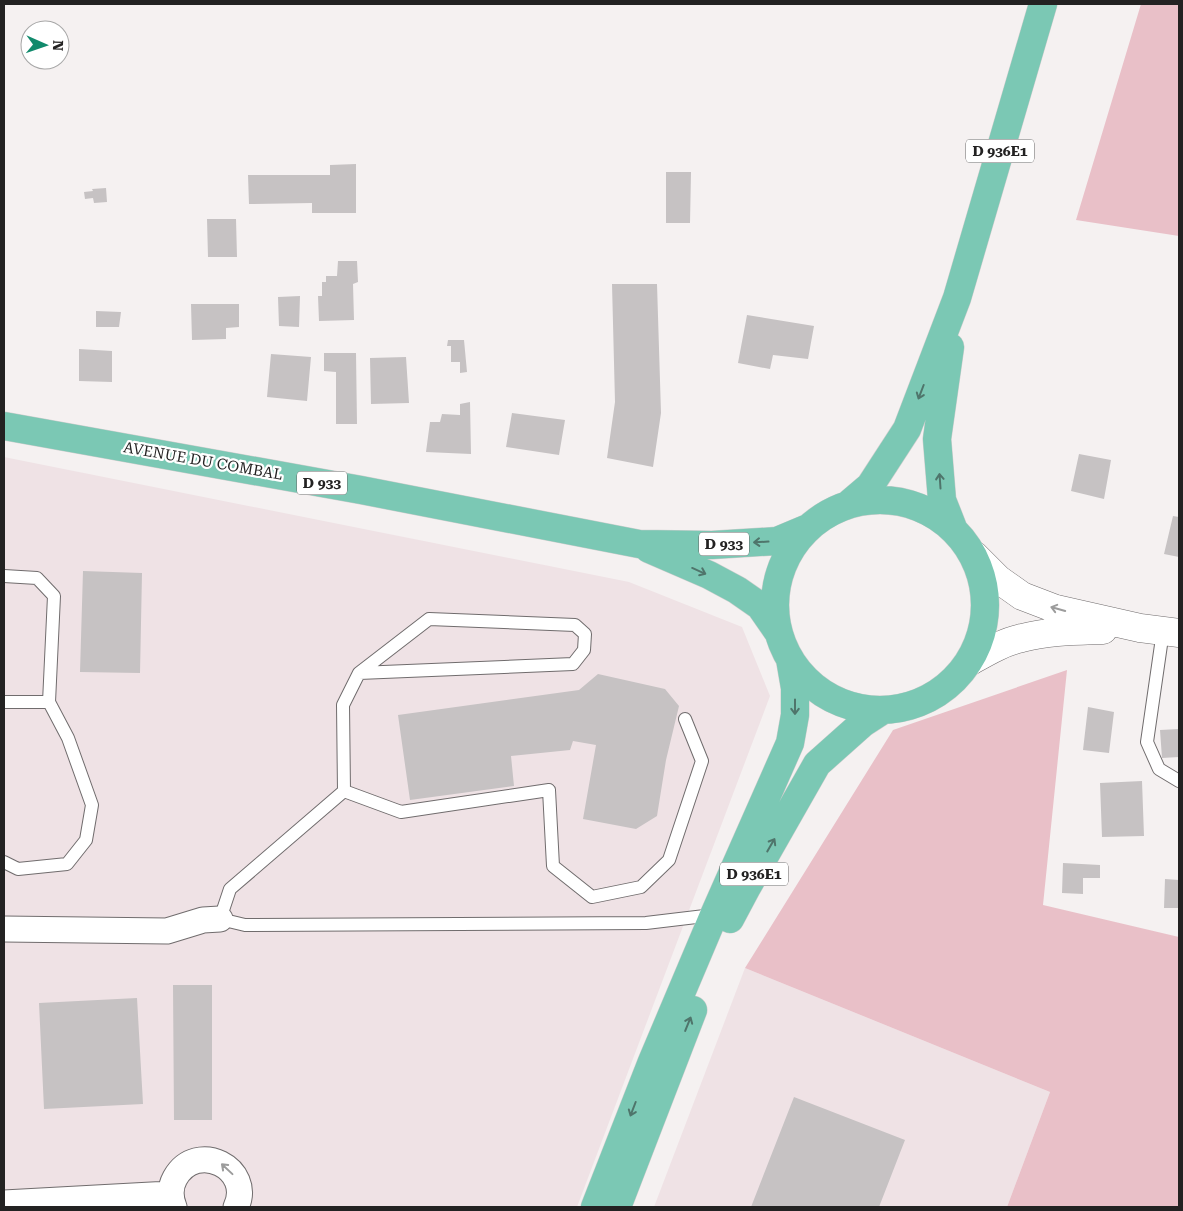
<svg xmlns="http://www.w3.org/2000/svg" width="1183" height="1211" viewBox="0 0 1183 1211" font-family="'Roboto Serif',serif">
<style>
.built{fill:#efe2e5}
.green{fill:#e9c0c8}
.building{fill:#c6c2c3}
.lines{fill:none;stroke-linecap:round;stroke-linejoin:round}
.lane-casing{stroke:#706c6d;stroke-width:14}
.street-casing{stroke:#706c6d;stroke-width:27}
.secondary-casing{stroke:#706c6d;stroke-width:29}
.primary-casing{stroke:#cfcece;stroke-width:29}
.lane{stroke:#fff;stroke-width:12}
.street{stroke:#fff;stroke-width:25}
.secondary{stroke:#fff;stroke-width:28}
.primary{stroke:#7bc8b4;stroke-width:28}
.oneway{stroke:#4f756b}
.oneway2{stroke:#9c9c9c}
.labels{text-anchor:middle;stroke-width:4.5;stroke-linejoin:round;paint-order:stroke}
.shield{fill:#fff;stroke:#656464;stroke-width:1}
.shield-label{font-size:14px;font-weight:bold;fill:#232222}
.street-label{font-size:15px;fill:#232222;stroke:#fff}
</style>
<rect width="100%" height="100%" fill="#f5f1f1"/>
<path class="built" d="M4,457L629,582L742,627L770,696L577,1207H4Z
M745,968L1050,1092L1007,1207H654Z"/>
<path class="green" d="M1141,4H1179V236L1076,220Z
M1067,670L1043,905L1179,937V1207H1007L1050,1092L745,968L893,730Z"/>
<path class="building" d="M356,164V213H312V203L249,204L248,175H330V165Z
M666,172H691L690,223H666Z
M106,188L107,202L94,203L93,198L85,199L84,192L93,191L92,189Z
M207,219H236L237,257H208Z
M338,261H357L358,282L353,284L354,320L319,321L318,296H322V282H326V276H337Z
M612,284H657L661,413L653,467L607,458L615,402Z
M300,296L299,327L279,326L278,297Z
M191,304H239V327L226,328V339L192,340Z
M96,311L121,312L119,327H96Z
M747,315L814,326L808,359L773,355L770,369L738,363Z
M448,340H464L467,372L460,373V362H451V346H447Z
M79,349L112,351V382L79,381Z
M324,353H356L357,424H336V372L324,371Z
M271,354L311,357L307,401L267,397Z
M406,357L409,403L371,404L370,358Z
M470,402L471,454L426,452L430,422H440L442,414L460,415V404Z
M512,413L565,420L559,455L506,447Z
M1079,454L1111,460L1104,499L1071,491Z
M1173,516L1179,517V557L1164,554Z
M83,571L142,573L140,673L80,672Z
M598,674L665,689L679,706L666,760L657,816L636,829L583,819L596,745L573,741L570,750L511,756L514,786L410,800L398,715L579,690Z
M1088,707L1114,712L1109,753L1083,750Z
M1179,729V757L1162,758L1160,730Z
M1142,781L1144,836L1102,837L1100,783Z
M1063,863L1100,865V878H1083V894L1062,893Z
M1165,879L1179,880V908H1164Z
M173,985H212V1120H174Z
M137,998L143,1104L44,1109L39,1003Z
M794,1097L905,1140L879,1207H751Z"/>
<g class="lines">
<defs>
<path id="lane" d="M4,576L37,578L54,596L49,702L68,738L92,805L86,840L67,864L18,869L4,862
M1163,631L1147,742L1159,769L1179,781
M359,673L573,664L584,650L585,634L575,625L429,619L359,673L343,705L344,791L230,889L220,919L245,925L646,923L713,915
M4,702H49
M344,791L401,812L549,790L553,866L592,897L641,887L669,860L702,761L685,719"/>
<path id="street" d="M4,929L167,931L203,920L220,919
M4,1203L170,1194
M174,1207C170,1197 170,1187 175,1178C197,1139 254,1169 236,1207"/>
<path id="secondary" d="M974,555L998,579L1022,596L1056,609L1140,628L1179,633
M969,662C985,653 1003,642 1022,638C1049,631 1076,631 1103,630"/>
<path id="primary" d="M950,347L937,439L942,500L953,528
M4,426L361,490L639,544L712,545L777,541L808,528
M775 605a105 105 0 1 1 210 0a105 105 0 1 1-210 0Z
M850,503L870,486L907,429L957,298L1043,4
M649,549L709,575L737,590L760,606L778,632
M730,919L747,887L817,764L863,723L883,710
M595,1207L651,1064L714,915L790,743L795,715V688L790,659
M617,1207L693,1010"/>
</defs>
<use href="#lane" class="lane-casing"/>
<use href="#street" class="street-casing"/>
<use href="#secondary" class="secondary-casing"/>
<use href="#primary" class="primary-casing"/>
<use href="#lane" class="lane"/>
<use href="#street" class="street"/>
<use href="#secondary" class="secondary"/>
<use href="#primary" class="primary"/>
</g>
<defs><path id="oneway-shaft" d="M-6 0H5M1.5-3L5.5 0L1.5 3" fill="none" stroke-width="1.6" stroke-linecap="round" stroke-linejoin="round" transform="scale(1.25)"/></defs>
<g class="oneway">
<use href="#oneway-shaft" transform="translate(921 392) rotate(111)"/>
<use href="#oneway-shaft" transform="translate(940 481) rotate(-94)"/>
<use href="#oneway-shaft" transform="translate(761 542) rotate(177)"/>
<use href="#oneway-shaft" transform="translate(699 571) rotate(24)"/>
<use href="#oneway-shaft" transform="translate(795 707) rotate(90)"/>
<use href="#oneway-shaft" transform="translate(771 845) rotate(-60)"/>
<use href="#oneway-shaft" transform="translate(688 1024) rotate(-68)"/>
<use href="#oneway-shaft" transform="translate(633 1109) rotate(111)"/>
</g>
<g class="oneway2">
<use href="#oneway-shaft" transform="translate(1058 609) rotate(-164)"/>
<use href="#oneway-shaft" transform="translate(227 1169) rotate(-137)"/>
</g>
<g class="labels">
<g class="shield">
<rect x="966" y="139.5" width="68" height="23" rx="4"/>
<rect x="297" y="471.5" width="50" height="23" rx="4"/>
<rect x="699" y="532.5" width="50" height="23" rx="4"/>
<rect x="720" y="862.5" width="68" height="23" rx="4"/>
</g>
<g class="shield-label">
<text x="1000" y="156">D 936E1</text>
<text x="322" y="488">D 933</text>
<text x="724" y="549">D 933</text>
<text x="754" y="879">D 936E1</text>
</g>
<g class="street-label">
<text transform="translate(203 461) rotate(10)" y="5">AVENUE DU COMBAL</text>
</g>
</g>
<rect width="1183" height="1211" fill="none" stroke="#232222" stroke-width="10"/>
<g transform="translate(45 45) rotate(92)"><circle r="24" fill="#ffffff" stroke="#a7a7a7"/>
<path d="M0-4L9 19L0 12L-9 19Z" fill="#118a6c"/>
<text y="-8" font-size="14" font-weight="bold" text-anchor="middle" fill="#232222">N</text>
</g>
</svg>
